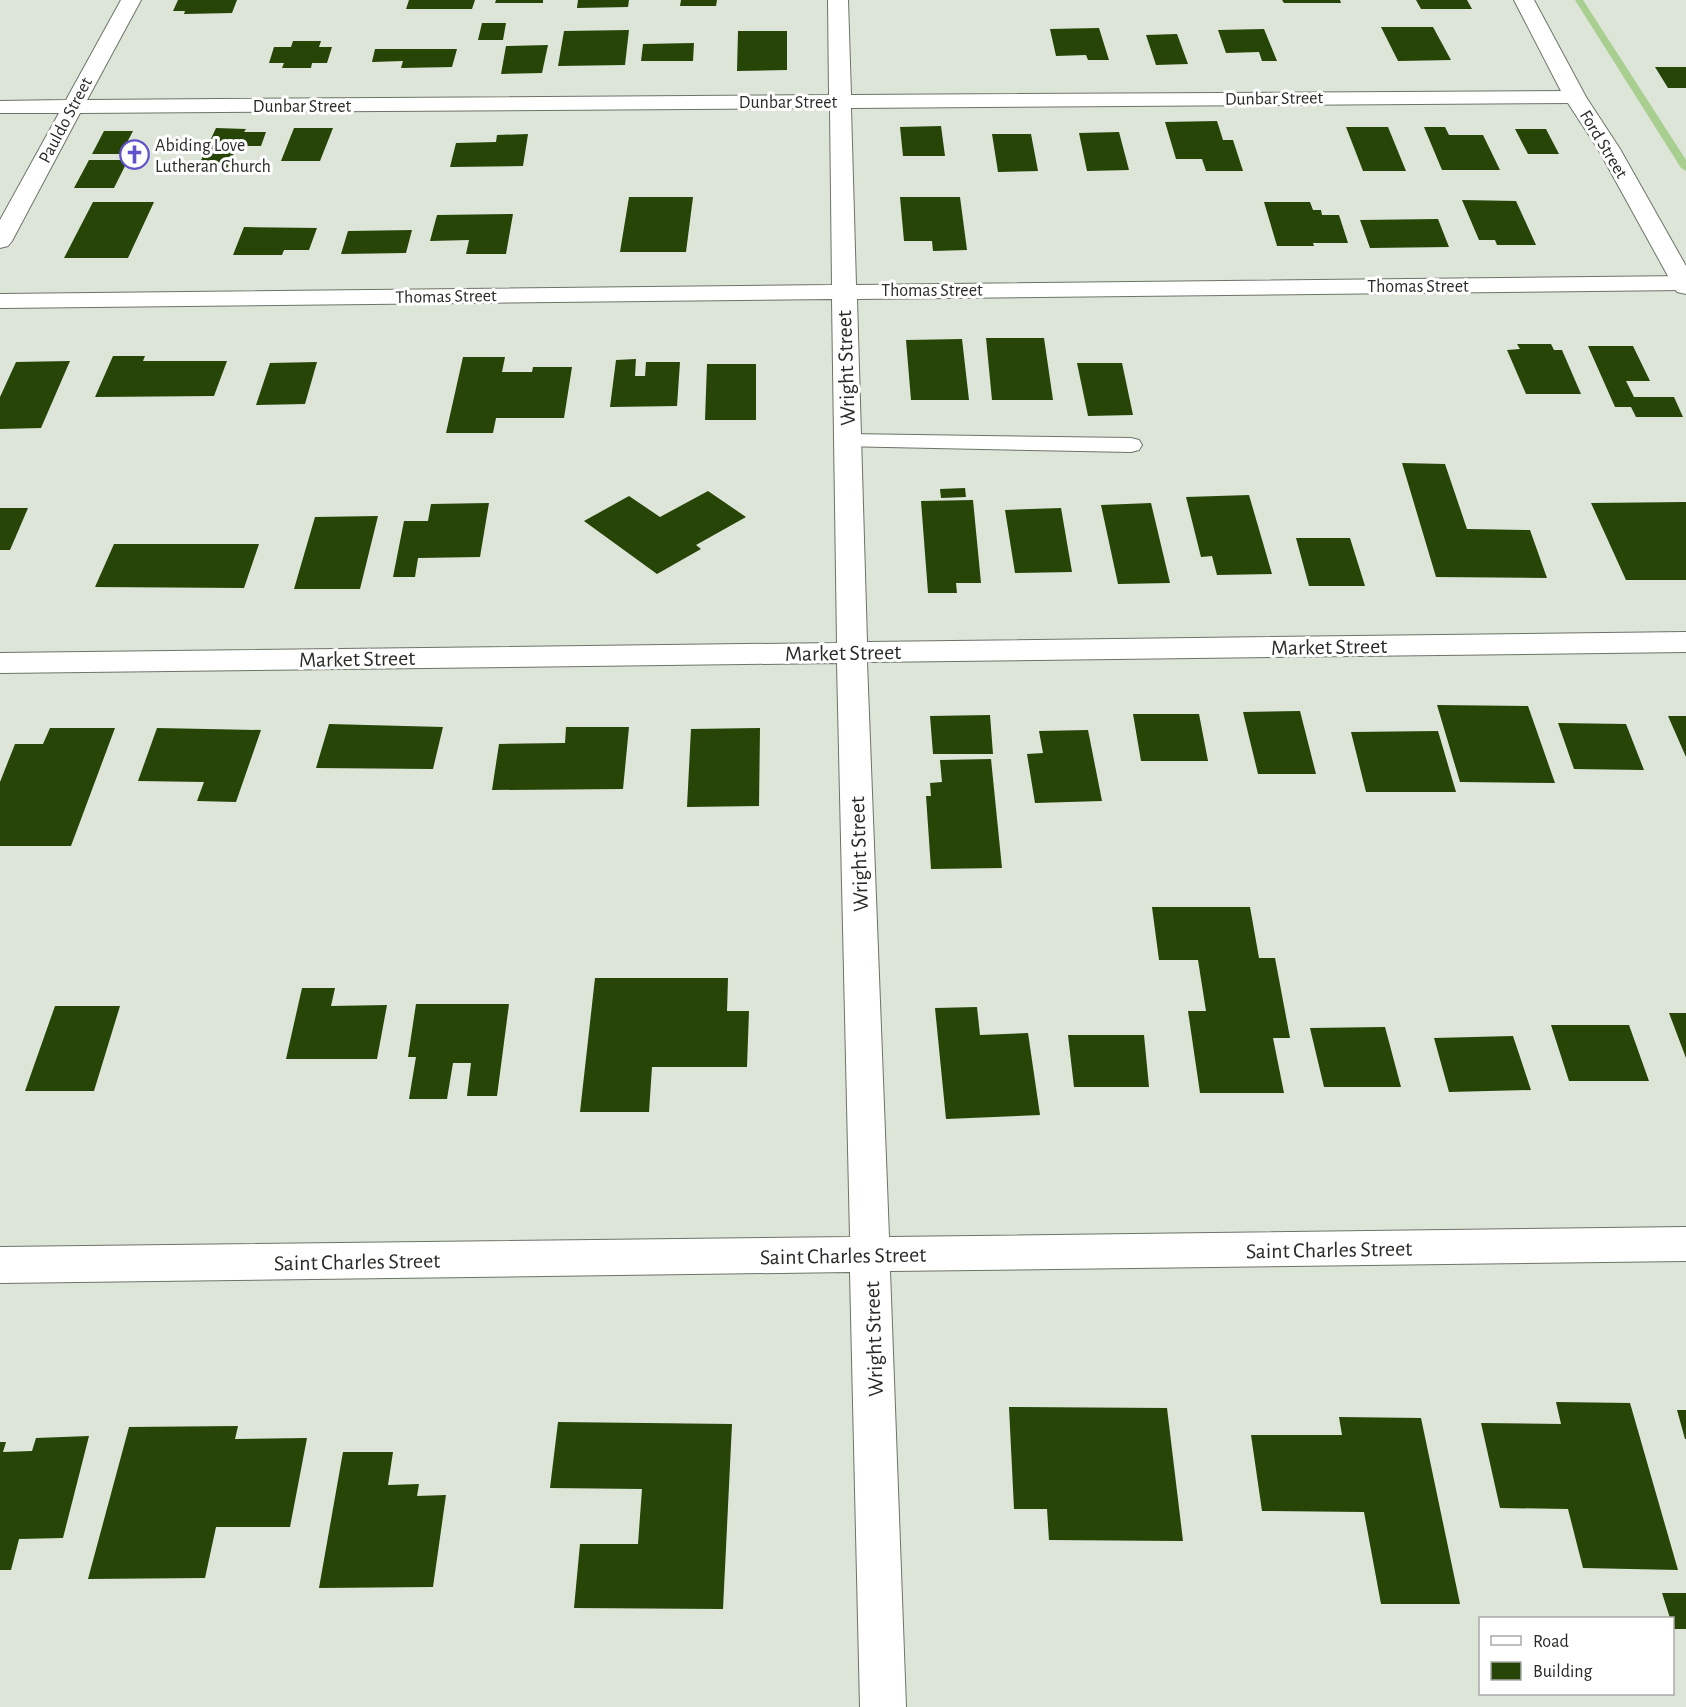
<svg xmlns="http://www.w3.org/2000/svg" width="1686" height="1707" viewBox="0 0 1686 1707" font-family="'Alegreya Sans',sans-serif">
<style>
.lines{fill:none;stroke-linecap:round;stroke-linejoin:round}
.stream{fill:#a8ce90;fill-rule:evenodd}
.building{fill:#264507}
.service-casing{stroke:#6c7467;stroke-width:2}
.minor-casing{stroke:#6c7467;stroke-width:2}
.tertiary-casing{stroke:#6c7467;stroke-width:2}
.service{fill:#fff;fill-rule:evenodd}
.minor{fill:#fff;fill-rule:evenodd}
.tertiary{fill:#fff;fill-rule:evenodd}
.labels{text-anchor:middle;stroke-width:6;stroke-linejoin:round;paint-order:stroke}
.far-street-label{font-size:18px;fill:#282b26;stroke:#fff}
.far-poi-label{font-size:18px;fill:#282b26;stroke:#fff;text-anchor:start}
.street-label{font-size:22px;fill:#282b26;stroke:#fff}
</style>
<rect width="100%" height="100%" fill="#dce5d7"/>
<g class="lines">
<path class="stream" d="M1575,0H1583L1686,160V171L1681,168Z"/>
</g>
<path class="building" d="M178,0H237L232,13L184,14L185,11H173Z
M409,0H475L472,9H406Z
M496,0H543V3H495Z
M578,0H629L628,7L577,8Z
M681,0H717L716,6H680Z
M1282,0H1340L1341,3H1284Z
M1416,0H1467L1472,9H1421Z
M482,23H506L503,40H478Z
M1381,27H1433L1451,60L1398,61Z
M1099,28L1109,60H1088L1086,55L1056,56L1050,29Z
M1264,29L1277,61H1262L1259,52L1226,53L1218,30Z
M629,30L625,65L558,66L564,31Z
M738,31H787V70L737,71Z
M1177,34L1188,64L1156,65L1146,35Z
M293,41H321L319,47H332L327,63H312L311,68H282L284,63H269L274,47H291Z
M694,43L693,61H641L643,44Z
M548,45L542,73L501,74L506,46Z
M375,49H457L452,67L401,68L403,61L372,62Z
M1655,67H1686V88H1668Z
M1217,121L1223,140H1233L1243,171H1206L1202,159H1176L1165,122Z
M941,126L945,156H903L900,127Z
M1346,127H1388L1406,171H1363Z
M1424,127H1445L1449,135H1483L1500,170H1442Z
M216,128L246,129L244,132H266L261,146H237L226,171H196Z
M294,128H333L320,161H281Z
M1515,129H1546L1559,154H1528Z
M104,131H133L121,154H92Z
M1119,132L1129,170L1087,171L1079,133Z
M528,134L523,166L450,167L456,143L496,142L497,135Z
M992,134H1031L1038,171L998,172Z
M89,160H128L114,188H74Z
M629,197H693L686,252H620Z
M900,197H960L967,250L933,251L932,241H904Z
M1462,200L1516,201L1536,245H1497L1495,240H1479Z
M93,202H154L128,258H64Z
M1264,202H1310L1313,210H1321L1322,215H1339L1348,243H1313L1314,246H1277Z
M513,214L506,254H466L469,240L430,241L437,215Z
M1438,219L1449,247L1370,248L1360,220Z
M244,227L317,228L309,250H284L282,255H233Z
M412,230L406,253L341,254L348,231Z
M986,338H1044L1053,400H992Z
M962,339L969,400H911L906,340Z
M1517,344H1551L1554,350H1562L1581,394H1526L1507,350L1520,349Z
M1588,346H1633L1650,381H1626L1634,397H1674L1683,417H1636L1631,407H1615Z
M113,356H145L143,361H227L214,396L95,397Z
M463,357H505L502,372H532L533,367H572L564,418H496L493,433H446Z
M636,359L635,376H645L646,362H680L677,406L610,407L616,360Z
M70,361L41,428L0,429V397L16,362Z
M317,362L305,404L256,405L270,363Z
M1077,363H1122L1133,415L1088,416Z
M707,364H756V420H705Z
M1402,463L1445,464L1467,529L1530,530L1547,578L1436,577Z
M965,488L966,497L941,498L940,489Z
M708,491L746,517L696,545L701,549L657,574L584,521L629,496L660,517Z
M1249,495L1272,574L1217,575L1212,556L1201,557L1186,497Z
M973,500L981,583H956L957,593H928L921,501Z
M1686,502V580H1626L1591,503Z
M489,503L480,557L418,558L415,577H393L404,521H428L431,504Z
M1151,503L1170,583L1118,584L1101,505Z
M0,508H28L10,550H0Z
M1061,508L1072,572L1015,573L1005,510Z
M378,516L360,589H294L315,517Z
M1296,538H1350L1365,586H1309Z
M114,544H259L244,588L95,587Z
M1437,705L1528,706L1555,783L1460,782Z
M1300,711L1316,774H1258L1243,712Z
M1133,714H1199L1208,761H1141Z
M990,715L993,754H933L930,716Z
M1668,716H1686V757Z
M1558,723L1626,724L1644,770L1574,769Z
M329,724L443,727L433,769L316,768Z
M566,727H629L623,789L492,790L499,744L565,743Z
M50,728H115L71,846H0V782L15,744H43Z
M157,728L261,730L236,802L197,801L204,782L138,781Z
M760,728L759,806L687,807L691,729Z
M1088,730L1102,801L1035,803L1027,754L1043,753L1039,731Z
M1438,731L1456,792H1366L1351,732Z
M991,759L1002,868L931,869L926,796H931L930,783L942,782L940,760Z
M1152,907H1250L1259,958H1275L1290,1038H1273L1284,1093H1200L1188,1011H1206L1198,960H1159Z
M595,978H728L727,1011H749L747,1067H652L649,1112H580Z
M302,988H335L331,1006L387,1005L377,1059H286Z
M416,1004H509L497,1096H467L471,1063H453L447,1099H409L416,1057H408Z
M55,1006H120L94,1091H25Z
M977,1007L980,1035L1028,1033L1040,1115L946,1119L935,1008Z
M1669,1013H1686V1058Z
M1551,1025H1629L1649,1081H1569Z
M1385,1027L1401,1087H1324L1310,1028Z
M1068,1035H1144L1149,1087H1074Z
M1513,1036L1531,1090L1449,1092L1434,1038Z
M1556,1402L1630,1403L1678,1570L1583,1568L1568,1509L1500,1508L1481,1423L1561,1424Z
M1009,1407L1167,1408L1183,1541L1049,1540L1047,1509H1014Z
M1677,1410H1686V1439H1685Z
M1339,1417L1421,1418L1460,1604H1381L1364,1512L1262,1511L1251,1435H1342Z
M558,1422L732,1424L723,1609L574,1608L580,1544H638L642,1489L550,1488Z
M238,1426L235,1439L307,1438L290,1527H216L205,1578L88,1579L129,1427Z
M89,1436L63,1538L19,1539L11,1570H0V1442H6L3,1452L32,1451L36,1438Z
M343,1452H393L388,1485L419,1484L417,1496L446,1495L433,1587L319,1588Z
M1662,1593H1686V1629H1673L1672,1618H1670Z"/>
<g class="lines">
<defs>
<path id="service" d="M847,434L1131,438L1139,440L1142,445L1139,450L1131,452L839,446L836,441L839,436Z"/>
<path id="minor" d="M121,0H141L87,100L829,95L828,0H848L851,95L1575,91L1582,93L1586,97L1582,101L1575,103L851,108L856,285L1686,276V290H1684L857,299L867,642L1686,632V652L867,662L889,1237L1686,1227V1261L890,1271L906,1707H860L850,1272L0,1283V1247L850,1237L837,663L0,673V653L837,643L832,299L0,308V294L832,285L830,108L80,113L12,241L8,246L0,248V220L59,113H0V101L66,100Z"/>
<path id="tertiary" d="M1514,0H1534L1586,97L1620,149L1686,266V294L1677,292L1674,287L1598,149L1564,97Z"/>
</defs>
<use href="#service" class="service-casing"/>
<use href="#minor" class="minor-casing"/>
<use href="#tertiary" class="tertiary-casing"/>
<use href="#service" class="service"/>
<use href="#minor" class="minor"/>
<use href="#tertiary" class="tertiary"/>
</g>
<defs>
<symbol id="church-ring" viewBox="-11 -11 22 22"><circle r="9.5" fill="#fff" stroke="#6052cb" stroke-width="1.5"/><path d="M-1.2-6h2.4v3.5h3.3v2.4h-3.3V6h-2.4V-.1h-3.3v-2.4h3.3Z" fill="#6052cb"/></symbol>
</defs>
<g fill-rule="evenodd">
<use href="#church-ring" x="118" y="138" width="33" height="33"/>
</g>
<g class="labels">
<g class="far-street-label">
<text transform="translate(1274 98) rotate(-1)" y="6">Dunbar Street</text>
<text x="788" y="108">Dunbar Street</text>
<text x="302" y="112">Dunbar Street</text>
<text transform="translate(65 120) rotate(-62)" y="6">Pauldo Street</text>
<text transform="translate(1604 144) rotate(59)" y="6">Ford Street</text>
<text x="1418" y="292">Thomas Street</text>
<text x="932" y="296">Thomas Street</text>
<text transform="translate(446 296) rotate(-1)" y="6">Thomas Street</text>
</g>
<g class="far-poi-label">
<text x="155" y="151">Abiding Love<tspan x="155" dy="21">Lutheran Church</tspan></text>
</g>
<g class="street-label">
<text transform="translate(845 368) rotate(-92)" y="8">Wright Street</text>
<text transform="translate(1329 646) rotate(-1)" y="8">Market Street</text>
<text transform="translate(843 652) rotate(-1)" y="8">Market Street</text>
<text transform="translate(357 658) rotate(-1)" y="8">Market Street</text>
<text transform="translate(858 854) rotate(-92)" y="8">Wright Street</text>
<text transform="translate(1329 1249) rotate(-1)" y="8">Saint Charles Street</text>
<text transform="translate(843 1255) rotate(-1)" y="8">Saint Charles Street</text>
<text transform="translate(357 1261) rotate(-1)" y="8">Saint Charles Street</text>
<text transform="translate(873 1339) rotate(-92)" y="8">Wright Street</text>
</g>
</g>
<rect x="1479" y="1617" width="195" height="78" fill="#ffffff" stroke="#a9aaa8" stroke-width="1.5"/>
<rect x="1491" y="1636" width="30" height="9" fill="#ffffff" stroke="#a9aaa8" stroke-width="1.5"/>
<text x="1533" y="1647" font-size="18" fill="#282b26">Road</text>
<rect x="1491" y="1662" width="30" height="18" fill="#264507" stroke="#a9aaa8" stroke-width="1.5"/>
<text x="1533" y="1677" font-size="18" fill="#282b26">Building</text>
</svg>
